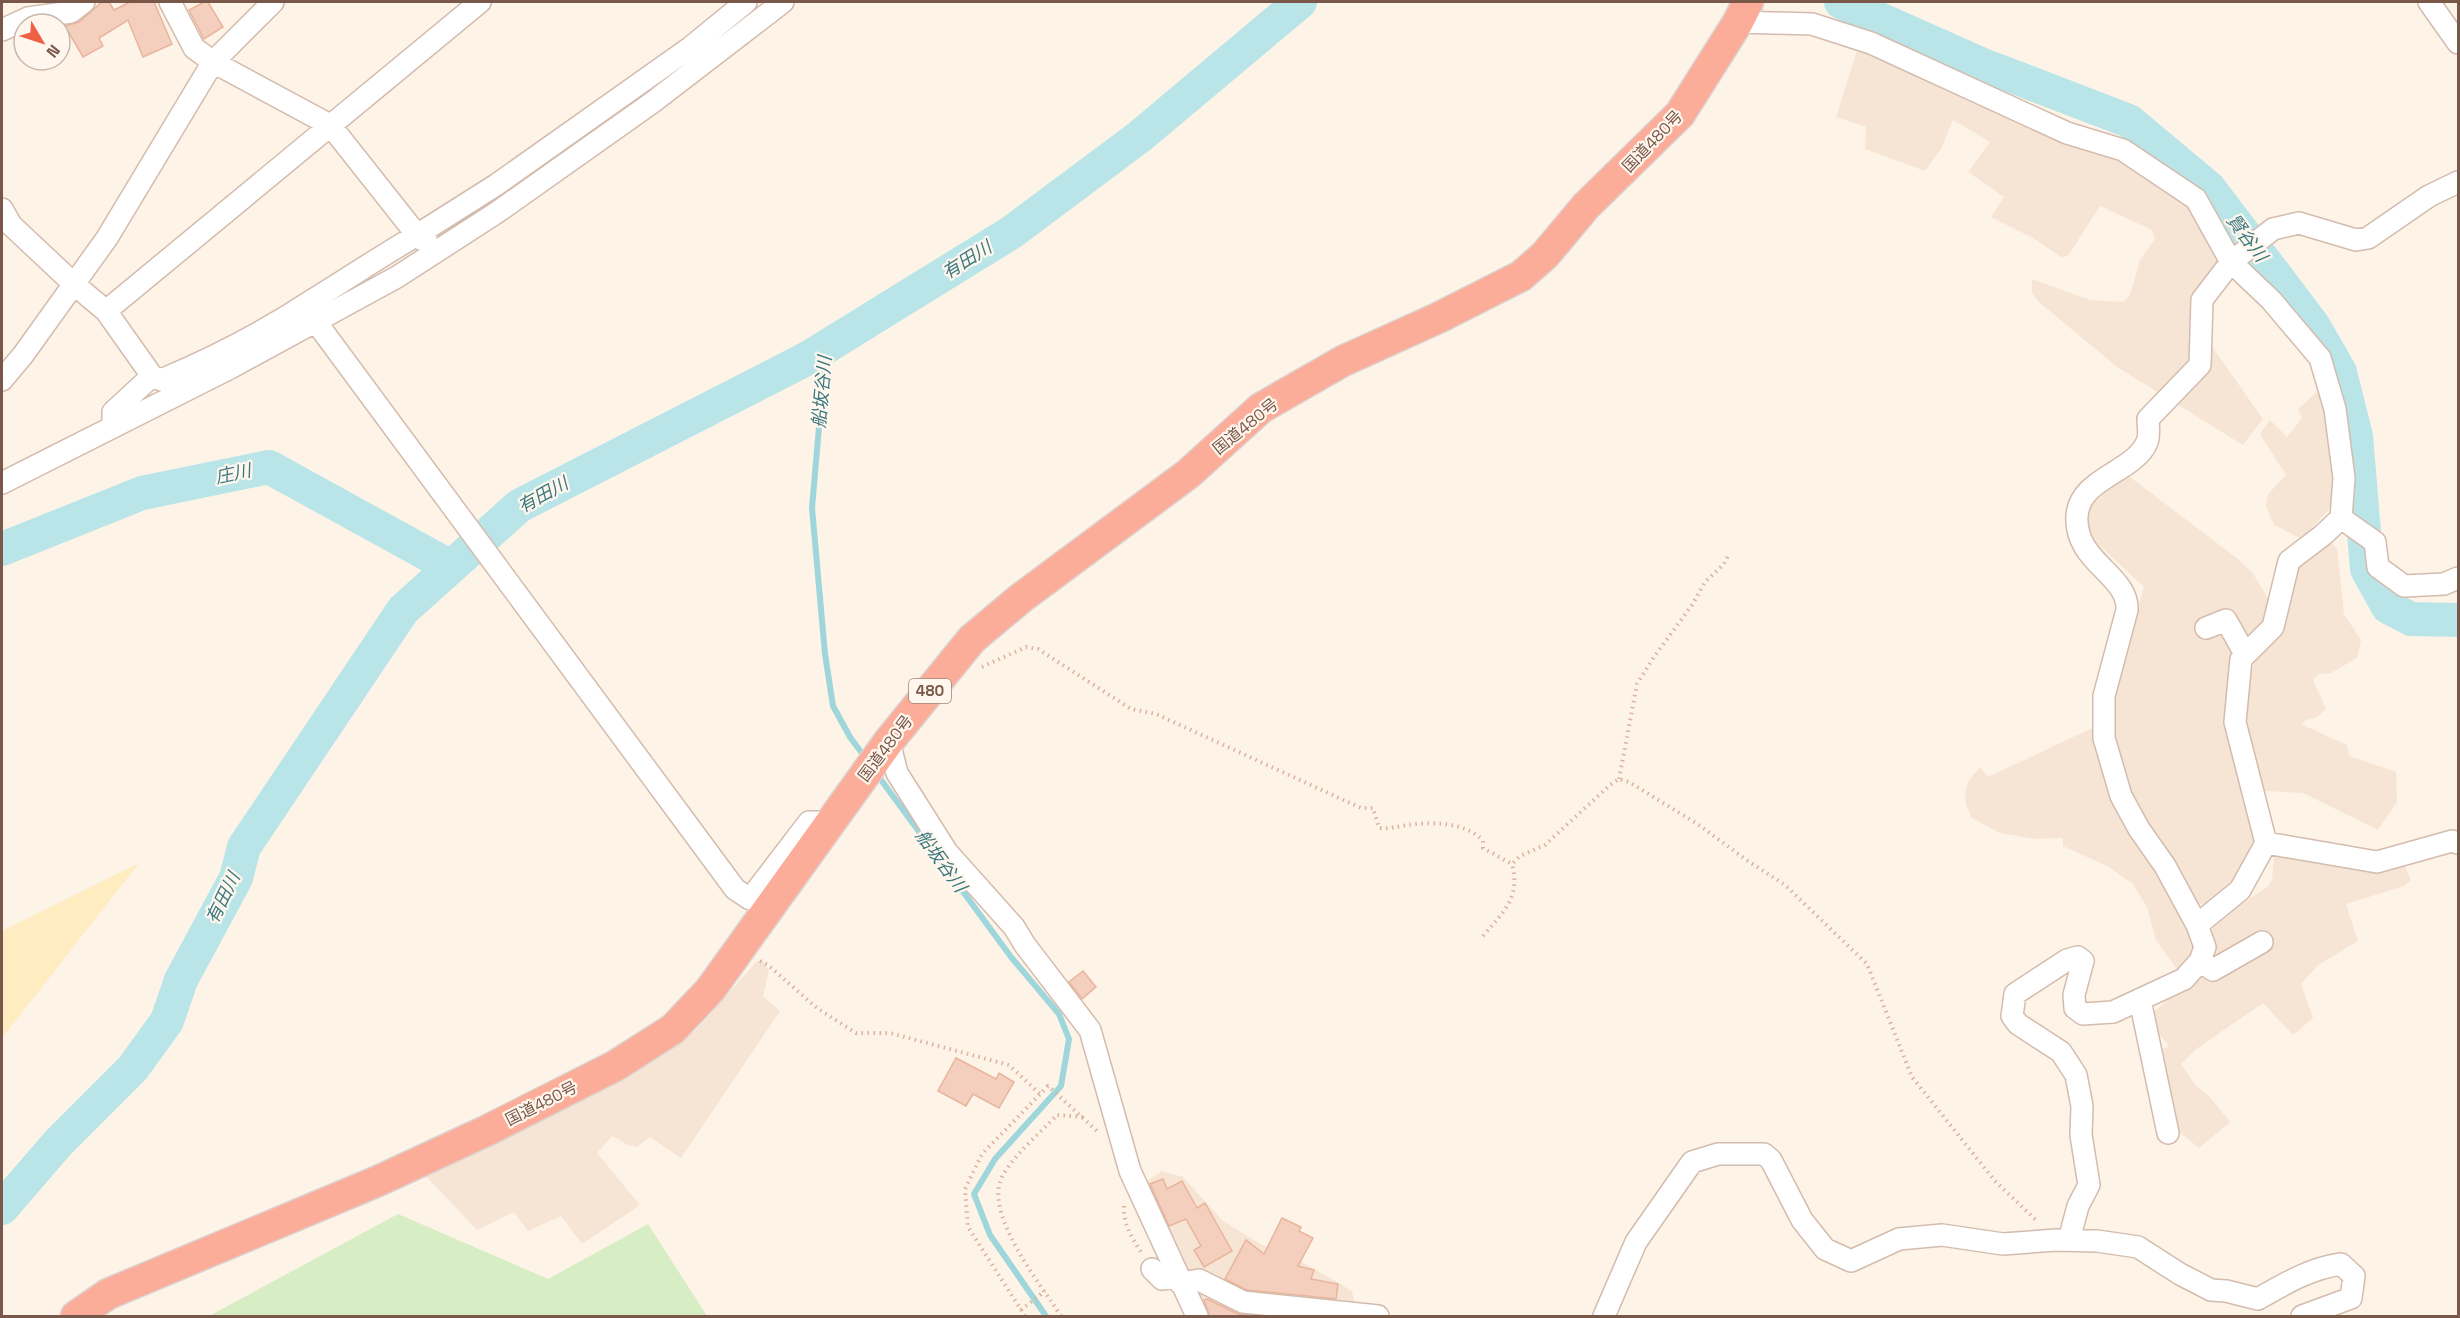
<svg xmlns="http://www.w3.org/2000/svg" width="2460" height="1318" viewBox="0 0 2460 1318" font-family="'Space Grotesk','Noto Sans JP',sans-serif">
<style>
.residential{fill:#f6e5d4}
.green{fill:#d7edc4}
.sand{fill:#ffecc0}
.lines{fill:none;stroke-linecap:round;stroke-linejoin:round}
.stream{stroke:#9fd6db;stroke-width:6}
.river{stroke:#b9e5e9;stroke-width:34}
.building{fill:#f5cfbd;stroke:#e8b49c;stroke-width:1.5}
.minor-casing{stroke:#d3bcae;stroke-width:24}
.highway-casing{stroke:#dcd3d0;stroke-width:33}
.path{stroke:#dab29f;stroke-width:4;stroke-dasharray:1.5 4.5;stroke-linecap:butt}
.minor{stroke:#fff;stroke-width:21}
.highway{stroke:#fbad9a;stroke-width:30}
.labels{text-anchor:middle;stroke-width:4.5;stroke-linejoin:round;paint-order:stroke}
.shield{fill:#fff7ee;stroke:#a1877a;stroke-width:1.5}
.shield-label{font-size:15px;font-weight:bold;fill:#795749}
.street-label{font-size:16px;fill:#795749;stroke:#fff7ee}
.water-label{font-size:18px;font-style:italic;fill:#3b787f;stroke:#fff7ee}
</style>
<rect width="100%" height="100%" fill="#fef3e7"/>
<path class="residential" d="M1860,41L2130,167L2189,204L2224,264L2197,331L2213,348L2263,419L2243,445L2117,367L2040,303L2032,293V279L2090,300L2123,302L2130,295L2140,260L2155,239L2152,230L2100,206L2068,256L2061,257L2033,238L1991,217L2004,197L1968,172L1990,142L1953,120L1941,149L1925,171L1865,149L1866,127L1836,117Z
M2317,392L2324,399L2337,464L2334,499L2330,508L2302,539L2274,525L2266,506L2268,494L2286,475L2260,434L2270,420L2287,437L2302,418L2298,409Z
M2126,474L2238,559L2252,572L2272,605L2270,617L2235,677L2266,839L2261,874L2245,894L2222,906L2198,904L2195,921L2198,948L2184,985L2214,956L2211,935L2214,922L2267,887L2272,880L2275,848L2398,862L2405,866L2411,880L2404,886L2346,904L2358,941L2318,965L2301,984L2313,1018L2293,1035L2263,1003L2195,1050L2181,1064L2196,1086L2209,1096L2230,1122L2199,1148L2162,1118L2148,1056L2169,1046L2146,1019L2183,986L2178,971L2156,940L2147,907L2133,884L2107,866L2063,846V838L2036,839L2000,833L1972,818L1966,805L1965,792L1969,780L1980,767L1988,777L2101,724L2114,693L2144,587L2099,545L2092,536L2086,516L2094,503Z
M2321,543L2332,544L2337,548L2344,614L2361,640L2357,658L2331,673L2319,674L2313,680L2326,709L2317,717L2306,720L2301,724L2347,745L2349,756L2396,772L2397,802L2378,830L2303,793L2264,791L2245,727L2247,679L2298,567Z
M762,960L769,971L763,996L780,1011L681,1158L650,1137L637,1147L628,1145L612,1136L597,1153L640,1205L582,1244L561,1216L528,1231L514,1212L477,1230L423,1173L601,1087L696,1030L757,961Z
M1162,1171L1183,1177L1222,1220L1262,1245L1289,1254L1352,1291L1354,1302H1309L1302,1316H1208L1147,1181Z"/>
<path class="green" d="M398,1214L548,1279L648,1224L707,1316H209Z"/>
<path class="sand" d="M139,863L2,1038V931Z"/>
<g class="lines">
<path class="stream" d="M826,346L812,508L825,654L833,706L850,737L867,760
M876,773L1011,957L1059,1014L1069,1039L1061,1086L995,1159L974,1194L990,1235L1046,1316"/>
<path class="river" d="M1841,2L1983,65L2129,121L2209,188L2313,325L2340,372L2356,436L2367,569L2388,607L2411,619L2458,620
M2,549L142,493L269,467L451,567
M2,1208L58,1143L133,1068L167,1021L181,980L236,878L244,847L403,610L519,506L808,358L1012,232L1139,137L1300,2"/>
</g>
<path class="building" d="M102,2H109L114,10L130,2H154L172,44L143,57L128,20L99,38L103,46L83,57L65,26L79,22Z
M204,2H208L223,27L204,39L189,10Z
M1083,971L1096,987L1082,999L1069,982Z
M956,1058L996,1079L999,1073L1014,1082L999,1108L973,1094L966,1106L938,1091Z
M1163,1179L1167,1189L1182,1181L1197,1208L1205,1203L1232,1251L1204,1267L1194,1250L1201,1246L1186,1219L1169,1226L1150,1184Z
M1282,1218L1301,1227L1299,1231L1313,1238L1298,1266L1314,1270L1311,1279L1338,1284L1336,1299L1247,1290L1225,1279L1246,1240L1264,1254Z
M1207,1299L1238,1314L1259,1317H1210L1204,1300Z"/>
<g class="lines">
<defs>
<path id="minor" d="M170,2L194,48L213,62L330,125L417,235L496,185L691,47
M2429,2L2458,43
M1738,22L1812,24L1871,43L2067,133L2123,150L2196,199L2231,262L2271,300L2320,358L2335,409L2344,478L2341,518L2323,535L2289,561L2273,627L2241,659L2235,722L2266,843L2240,890L2197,925
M2,30L28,18L71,12L84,2
M696,57L691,47L746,2
M2,209L11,225L75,285L106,311L152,376L113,412V426
M106,311L480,2
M316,322L735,889L750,899L809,822H831
M152,376L161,380C213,358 264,332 311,301C347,279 381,256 417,235L421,239L426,237
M2,380L23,355L107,238L213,62L273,2
M2,483L232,367L397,277L496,213L653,102L783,2
M2341,518L2375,542L2378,567L2404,586L2444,584L2458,578
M2206,628L2226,620L2245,654
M889,741L897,773L947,852L1014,927L1025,945L1090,1030L1130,1171L1197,1316
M2266,843L2377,862L2452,841L2458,843
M2200,961L2213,970L2262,942
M2140,1000L2168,1133
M2069,1240L2078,1206L2089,1185L2081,1135L2082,1106L2076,1075L2061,1052L2018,1024L2012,1016L2015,994L2067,960L2078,957L2083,961L2074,995L2075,1008L2083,1014L2113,1012L2184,979L2200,961L2205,947L2197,925L2165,866L2139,829L2121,796L2104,738V696L2127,610C2129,575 2074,562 2077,516C2079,478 2135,472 2147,442C2150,436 2148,425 2148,419L2200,365L2202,300L2231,262L2273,229L2299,223L2356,240L2368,238L2429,196L2458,182
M1152,1269L1162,1279L1177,1277
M1180,1283L1199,1280L1243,1302L1378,1316
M1604,1316L1636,1242L1692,1162L1718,1154H1764L1771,1160L1802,1220L1825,1249L1851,1261L1899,1239L1942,1235L2003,1244L2056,1240L2097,1241L2138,1247L2180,1274L2211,1290L2226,1291L2258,1299C2284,1284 2311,1268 2341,1264L2354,1276L2351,1298L2302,1316"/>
<path id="highway" d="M76,1316L108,1294L378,1181L486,1131L615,1066L673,1029L710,990L889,741L972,639L1021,598L1188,474L1261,408L1343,361L1438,318L1521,276L1545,255L1586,206L1680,114L1738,22L1748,2"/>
</defs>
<use href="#minor" class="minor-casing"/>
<use href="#highway" class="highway-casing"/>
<path class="path" d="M982,667L1026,647L1038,649L1131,709L1156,714L1361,808H1373L1379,828C1389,829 1397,827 1407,825C1431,822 1465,821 1483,841V848L1512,864
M1619,779L1637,684L1654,657L1692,605L1705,582L1724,564L1728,556
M1483,936C1503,912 1521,898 1512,864L1520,856L1545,845L1610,785L1619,779L1629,782L1696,823L1748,861L1785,885L1867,964L1912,1077L1995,1181L2038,1222
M760,961L768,965L817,1008L856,1033H890L1009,1065L1040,1094
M1124,1206C1123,1225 1133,1239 1142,1254
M1021,1310L1045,1291
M1025,1316L968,1227L965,1189L982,1154L1048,1086L1097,1131
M1061,1316C1041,1285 988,1219 1000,1182C1006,1162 1042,1131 1057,1115L1083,1117"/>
<use href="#minor" class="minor"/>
<use href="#highway" class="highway"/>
</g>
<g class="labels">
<rect class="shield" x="909" y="679" width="42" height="24" rx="4.5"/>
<g class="shield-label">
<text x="930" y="696">480</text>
</g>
<g class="street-label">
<text transform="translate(1652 141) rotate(-46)" y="6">国道480号</text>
<text transform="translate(1245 426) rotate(-39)" y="6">国道480号</text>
<text transform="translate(885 748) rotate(-53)" y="6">国道480号</text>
<text transform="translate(541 1103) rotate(-27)" y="6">国道480号</text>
</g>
<g class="water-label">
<text transform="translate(2247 238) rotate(53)" y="6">賢谷川</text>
<text transform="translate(967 260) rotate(-32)" y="6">有田川</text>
<text transform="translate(822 392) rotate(-85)" y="6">船坂谷川</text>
<text transform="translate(233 474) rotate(-12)" y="6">庄川</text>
<text transform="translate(543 495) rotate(-29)" y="6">有田川</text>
<text transform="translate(941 861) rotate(54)" y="6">船坂谷川</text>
<text transform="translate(223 898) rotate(-64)" y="6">有田川</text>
</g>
</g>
<rect width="2460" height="1318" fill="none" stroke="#795749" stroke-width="6"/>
<g transform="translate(42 42) rotate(129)"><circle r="28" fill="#fff7ee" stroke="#c9b7ac" stroke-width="1.5"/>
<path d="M0-4.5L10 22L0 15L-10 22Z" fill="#ee6045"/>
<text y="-9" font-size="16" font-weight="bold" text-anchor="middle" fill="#795749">N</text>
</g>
</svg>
